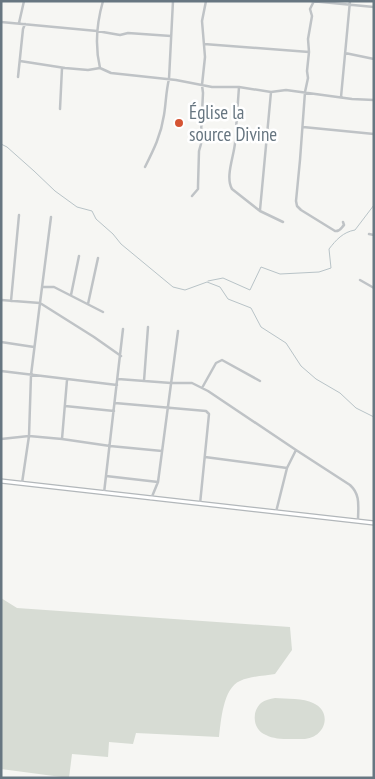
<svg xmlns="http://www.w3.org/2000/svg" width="375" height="779" viewBox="0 0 375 779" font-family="'PT Sans Narrow',sans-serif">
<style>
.green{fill:#d7dcd4}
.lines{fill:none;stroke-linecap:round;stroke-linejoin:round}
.stream{stroke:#b8c3c7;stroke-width:1}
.secondary-casing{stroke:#b2b7ba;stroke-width:5.5}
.street{stroke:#bfc3c6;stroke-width:2.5}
.secondary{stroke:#fff;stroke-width:3}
.poi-dot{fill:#d55433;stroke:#fff;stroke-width:2}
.labels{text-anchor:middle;stroke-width:5;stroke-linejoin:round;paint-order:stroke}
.poi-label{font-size:19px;fill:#677681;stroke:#fff;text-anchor:start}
</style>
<rect width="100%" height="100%" fill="#f6f6f3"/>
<path class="green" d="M1,598L17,608L290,627L292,650L275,674C264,676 251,676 240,681C223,688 221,721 219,737L136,733L133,744L109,742L108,757L72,754L69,778L1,769Z
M275,698C286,699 304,698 313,703C334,712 325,741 300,739C289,739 275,740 266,735C253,730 251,712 261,703C265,700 270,699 275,698Z"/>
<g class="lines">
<path class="stream" d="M1,144L7,147L34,171L55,191L77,207L92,211L96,219L113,234L121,244L173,287L185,290L207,282L220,287L228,299L251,308L261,327L286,343L301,366L316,379L340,393L356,408L374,417
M208,281L223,278L250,290L261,267L280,274L319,272L331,268L329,249C336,240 343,232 355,230L374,205"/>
<defs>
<path id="secondary" d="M1,481L374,523"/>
</defs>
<use href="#secondary" class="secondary-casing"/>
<path class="street" d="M311,1L374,7
M314,1L310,9L312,16L308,39L309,52L307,71L308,78L305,92L300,160L296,201L297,206L301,210L335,231C340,232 341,228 344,225L343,222
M1,22L97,31L120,35L128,33L171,36
M19,23L24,1
M204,44L309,52
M345,53L374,59
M20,61L65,68L88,70L100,68L111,73L176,80L212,87H239L271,92L286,90L352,99L374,100
M100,68C95,47 97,22 103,1
M18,77L23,29L25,24
M239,87L235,143C234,156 225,177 232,189L260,211L283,222
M341,97L350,1
M60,109L62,68
M303,127L374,134
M145,167C154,149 161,135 164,115C166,103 166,91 169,79L173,1
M192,196L198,189V186L199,151L201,144V133L203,93L202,85L205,57L202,21L206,1
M260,210L271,92
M51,217L40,303L94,337L121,356
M369,234L374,235
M360,280L374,288
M42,287H54L103,312
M71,295L79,256
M1,300L40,303L31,375L29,436L22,483
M11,301L19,215
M88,304L98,258
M1,342L34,347
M1,371L117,385
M118,379L171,383H192L208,391L296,450L350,485C361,495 358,507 358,521
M144,381L148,327
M202,388L216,363L222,360L260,381
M115,403L206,411L209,414L200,504
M65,406L114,411
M1,439L29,436L62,439L110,446L162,451
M62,439L67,380
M205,457L287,468
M106,476L158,482
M104,493L123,329
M151,499L158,482L178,331
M276,512L287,468L296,450"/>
<use href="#secondary" class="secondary"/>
</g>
<circle class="poi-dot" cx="179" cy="123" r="5"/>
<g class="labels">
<g class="poi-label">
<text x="189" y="119">Église la<tspan x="189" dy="22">source Divine</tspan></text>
</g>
</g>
<rect width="375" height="779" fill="none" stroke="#677681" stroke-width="5"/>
</svg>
